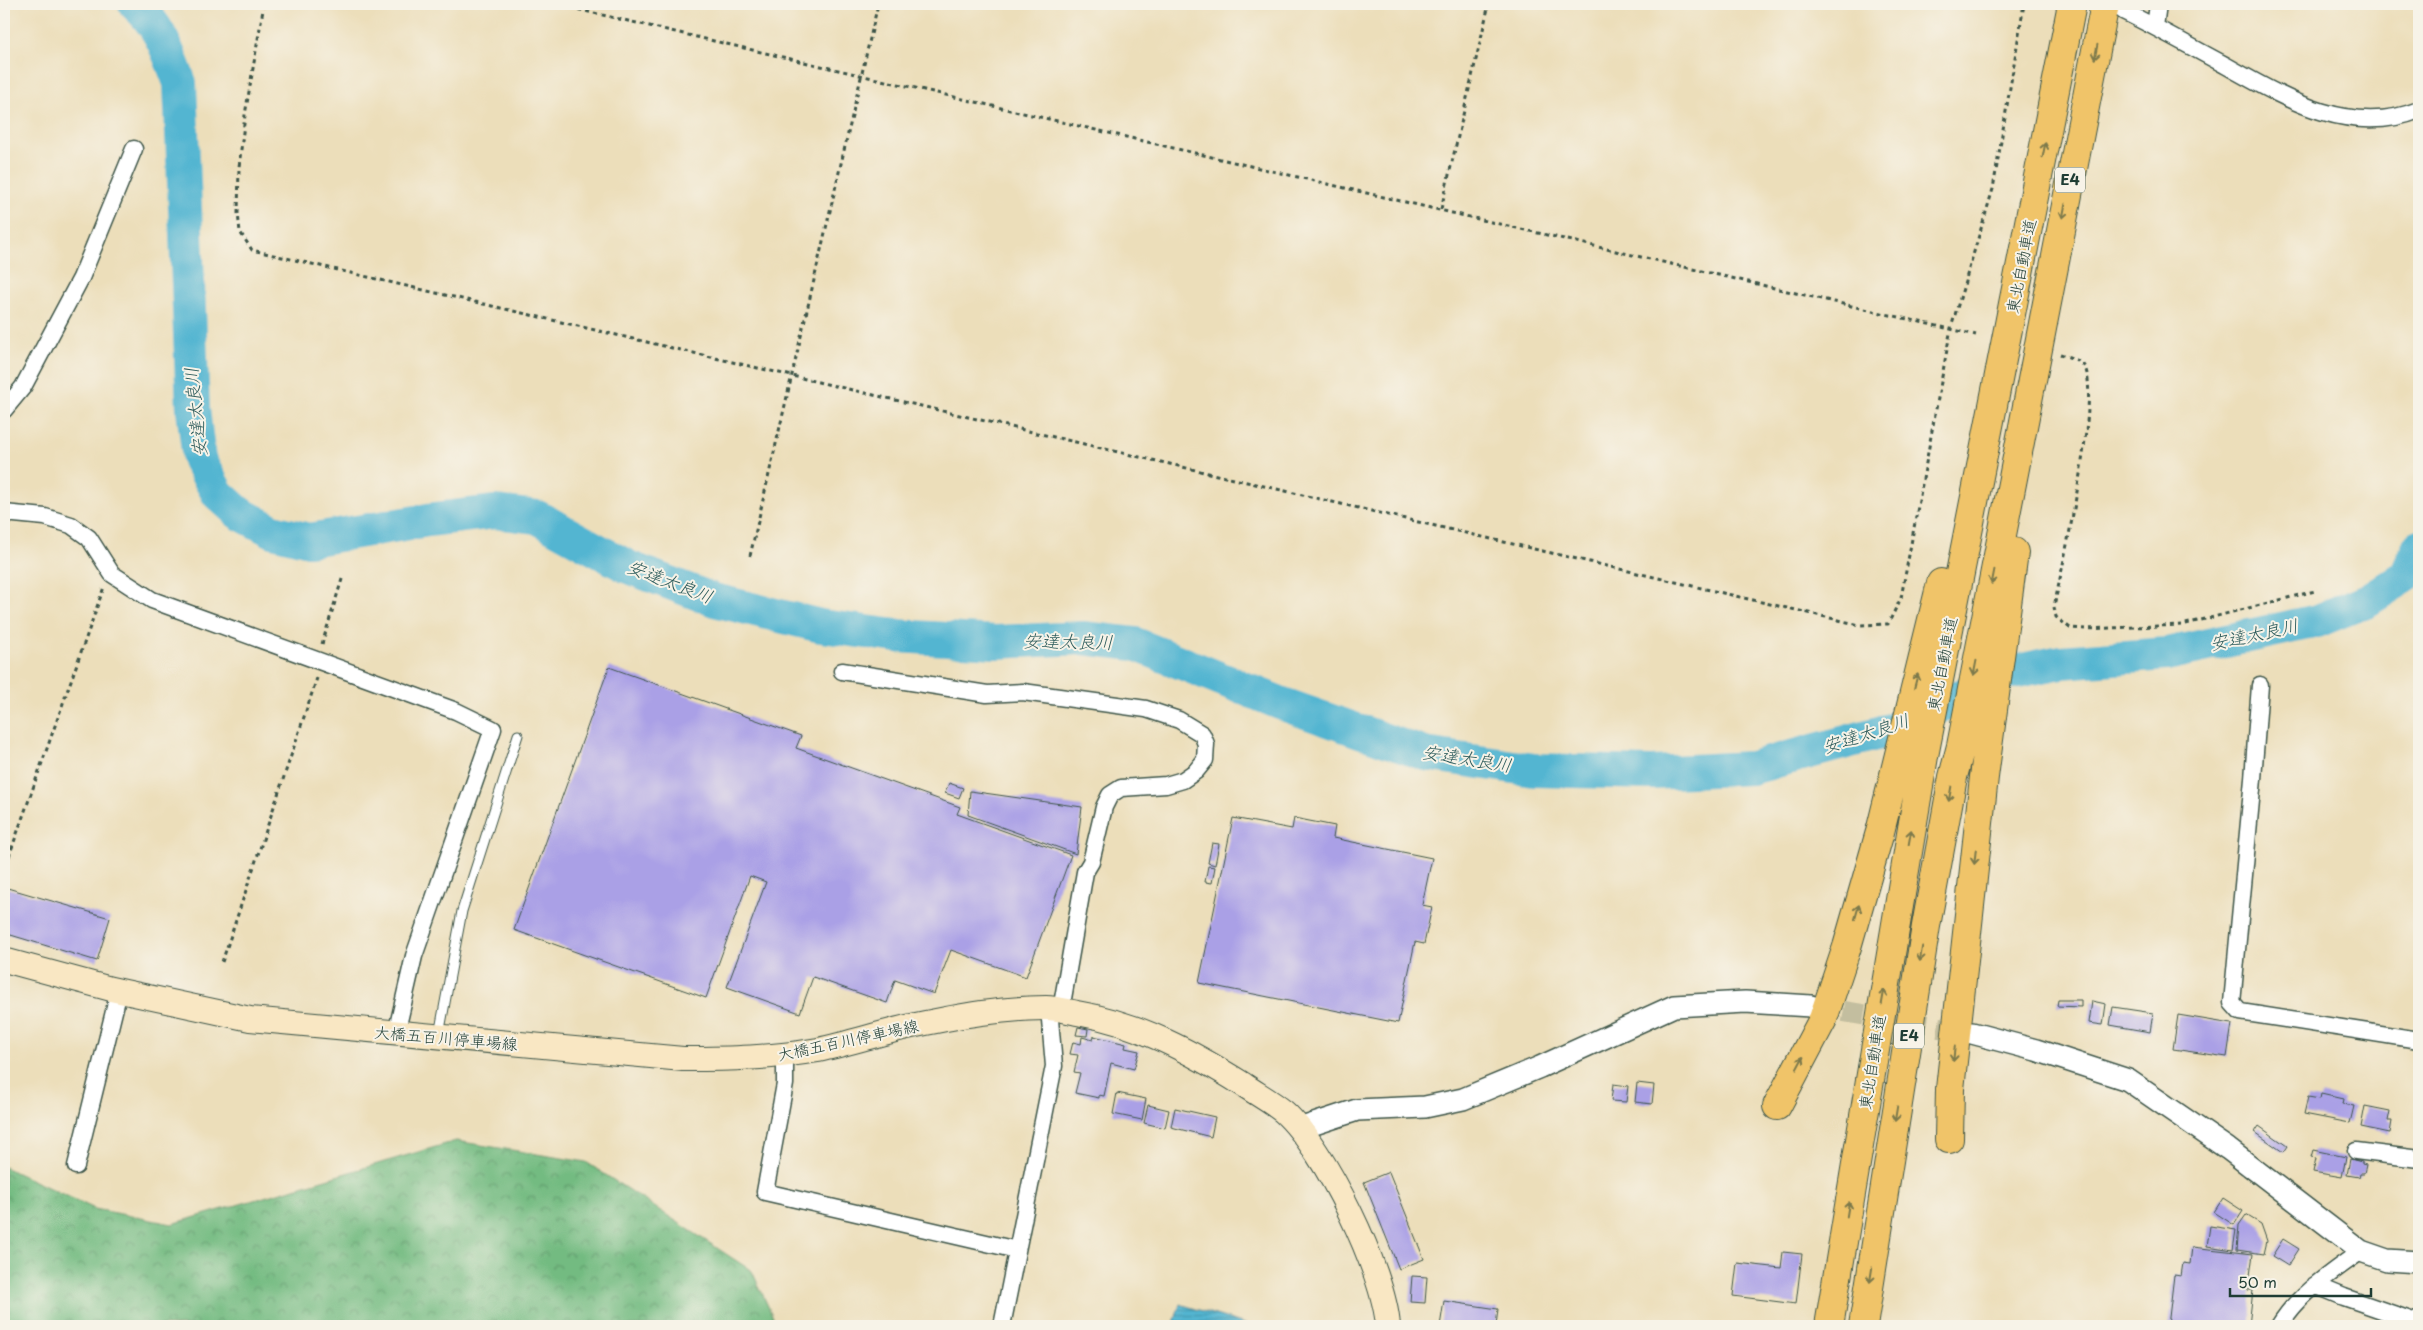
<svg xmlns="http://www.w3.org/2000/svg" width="2423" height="1330" viewBox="0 0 2423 1330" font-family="'Playpen Sans','Klee One',sans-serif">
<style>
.forest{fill:url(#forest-crowns);stroke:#497c5a}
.water{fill:url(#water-rules);stroke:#397982}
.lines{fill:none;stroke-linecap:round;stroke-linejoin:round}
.river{stroke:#53b5d1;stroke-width:34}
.building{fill:#aaa0e6}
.tertiary-tunnel{stroke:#c3be9f;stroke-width:21;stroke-dasharray:21 11;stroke-linecap:butt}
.service-casing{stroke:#3e5548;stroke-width:11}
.minor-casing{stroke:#3e5548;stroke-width:19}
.tertiary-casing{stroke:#3e5548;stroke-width:24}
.secondary-casing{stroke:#3e5548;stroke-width:26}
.motorway-casing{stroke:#3e5548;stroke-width:30}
.path{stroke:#3e5548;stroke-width:3;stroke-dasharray:4 4;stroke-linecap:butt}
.service{stroke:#fff;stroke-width:9}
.minor{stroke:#fff;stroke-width:16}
.tertiary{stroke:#fff;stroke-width:21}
.secondary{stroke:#f9e7c3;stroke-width:24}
.motorway{stroke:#f0c469;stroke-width:28}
.oneway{stroke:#7d7a4c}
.labels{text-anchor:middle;stroke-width:4;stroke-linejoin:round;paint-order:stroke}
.shield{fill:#f7f3e8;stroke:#60746a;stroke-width:1}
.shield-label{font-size:15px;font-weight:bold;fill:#1f3d34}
.street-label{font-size:16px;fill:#1f3d34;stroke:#f7f3e8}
.water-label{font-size:18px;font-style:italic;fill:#2c5b5b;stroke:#f7f3e8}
</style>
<defs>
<pattern id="forest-crowns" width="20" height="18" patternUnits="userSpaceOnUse" patternTransform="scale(1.25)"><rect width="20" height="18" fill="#73bb81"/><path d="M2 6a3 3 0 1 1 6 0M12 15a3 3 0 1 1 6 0" fill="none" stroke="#5e996a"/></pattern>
<pattern id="water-rules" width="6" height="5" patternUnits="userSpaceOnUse" patternTransform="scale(1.25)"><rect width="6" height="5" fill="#53b5d1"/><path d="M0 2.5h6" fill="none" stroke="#4494aa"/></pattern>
</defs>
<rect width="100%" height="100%" fill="#f7f3e8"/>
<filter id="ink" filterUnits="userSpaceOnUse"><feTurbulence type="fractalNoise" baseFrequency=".02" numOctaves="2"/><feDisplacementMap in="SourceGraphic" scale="10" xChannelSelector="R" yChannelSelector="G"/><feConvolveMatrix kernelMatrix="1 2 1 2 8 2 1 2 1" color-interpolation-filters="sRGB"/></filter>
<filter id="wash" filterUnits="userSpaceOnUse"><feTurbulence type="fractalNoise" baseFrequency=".0096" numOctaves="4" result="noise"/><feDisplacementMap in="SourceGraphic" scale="20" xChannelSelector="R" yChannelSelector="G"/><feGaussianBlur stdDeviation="1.12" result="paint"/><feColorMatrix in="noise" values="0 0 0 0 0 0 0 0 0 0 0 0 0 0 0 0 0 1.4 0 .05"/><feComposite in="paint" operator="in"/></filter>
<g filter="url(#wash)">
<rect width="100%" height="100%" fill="#ecdeba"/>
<path class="forest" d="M456,1141L586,1162L752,1271L777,1326H4V1167L95,1209L172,1224Z"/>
<path class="water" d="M1180,1304L1251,1326H1173Z"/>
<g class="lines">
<path class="river" d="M135,4C160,26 168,52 180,83L193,409L199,460L218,494L239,513L273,531L309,540L428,520L495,512L537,517L628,567L714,600L821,626L897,636L996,642L1083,638L1135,644L1280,703L1425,754L1534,770L1652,773L1751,768L1894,729L2008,673L2061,662L2167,654L2317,621L2368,600L2406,576L2419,546"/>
</g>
<g id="blocks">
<path class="building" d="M609,667L801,736L796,748L960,807L957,814L1071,855L1026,977L951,950L934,994L895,980L887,1003L813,977L800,1013L727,987L766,882L750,876L706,998L514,930Z
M949,783L963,788L959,798L945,793Z
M970,791L1082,807L1076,854L968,815Z
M1233,818L1292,829L1294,818L1335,826L1333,838L1432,858L1422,905L1432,907L1424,944L1415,942L1398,1023L1199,983Z
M1212,843L1219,844L1215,865L1208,863Z
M1208,866L1215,867L1212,883L1205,882Z
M4,887L110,918L97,961L4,933Z
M2058,1000H2081V1007L2057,1006Z
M2092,1001L2106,1004L2103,1025L2089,1023Z
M2113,1007L2153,1013L2150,1032L2110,1025Z
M2178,1015L2232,1024L2227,1057L2173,1049Z
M1078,1027L1088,1029L1087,1036L1076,1035Z
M1094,1036L1126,1044L1125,1048L1139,1051L1134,1069L1111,1063L1104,1096L1099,1095V1098L1075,1093L1080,1073L1074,1072L1078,1055L1070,1054L1073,1042L1081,1044L1082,1037L1093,1040Z
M1637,1083L1654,1085L1652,1104L1635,1102Z
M1613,1084L1628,1086L1626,1102L1611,1101Z
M1117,1093L1146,1099L1142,1120L1113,1114Z
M2321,1094L2343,1099L2342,1104L2354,1106L2350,1123L2304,1114L2308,1097L2320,1099Z
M1148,1105L1169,1110L1165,1128L1144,1123Z
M2365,1106L2390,1111L2388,1121H2392L2390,1133L2361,1127Z
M1175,1108L1215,1117L1211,1137L1171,1127Z
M2259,1126L2287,1146L2283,1152L2255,1132Z
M2313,1150L2346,1157L2342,1177L2313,1172L2316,1158L2311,1157Z
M2350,1159L2362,1162V1164L2366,1165L2364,1173H2360L2359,1177L2347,1175Z
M1389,1172L1424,1259L1399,1269L1364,1182Z
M2223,1198L2243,1211L2234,1225L2214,1212Z
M2246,1215L2261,1224L2267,1241L2264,1254L2237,1250L2239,1225Z
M2210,1226L2236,1230L2233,1250L2207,1246Z
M2283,1239L2299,1249L2288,1266L2272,1256Z
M2192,1247L2253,1254L2248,1290H2253L2249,1326H2168L2174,1275L2181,1276L2183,1263L2190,1264Z
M1783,1252L1802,1254L1796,1304L1733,1296L1737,1263L1781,1268Z
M1412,1276L1427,1277L1425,1303L1410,1302Z
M1444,1301L1498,1309L1496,1326H1440Z"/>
</g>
</g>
<g filter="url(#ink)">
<use href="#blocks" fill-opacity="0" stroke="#3e5548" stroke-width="1"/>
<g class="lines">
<path class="tertiary-tunnel" d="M1812,1006L1972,1033"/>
<defs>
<path id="service" d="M439,1035L462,911L518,735"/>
<path id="minor" d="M2123,11C2158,28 2191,47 2225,65C2284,98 2350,138 2419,110
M2155,27L2158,4
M4,410L23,387L81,278L134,149
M4,513L45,517L71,525L89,538L112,574L152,600L456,711L493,729L414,956L396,1034
M842,671L987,694L1023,692L1146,709L1179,720L1202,734L1206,744L1205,760L1196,771L1183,780L1166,785L1121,788L1110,795L1104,807L1091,862L1085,872L1061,1010
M2260,685L2253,779L2232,1003L2240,1012L2419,1040
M785,1054V1084L765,1192L1017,1250
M2356,1151L2419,1159
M76,1166L119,991
M2315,1285L2344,1297L2419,1323
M1002,1326L1054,1066L1049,1008
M2279,1326C2299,1293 2331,1273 2361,1251"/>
<path id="tertiary" d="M1972,1033L2036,1050L2128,1080L2228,1149L2361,1251L2387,1260L2419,1262
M1299,1129L1357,1110L1425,1107L1463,1099L1540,1067L1674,1006L1745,1002L1811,1006"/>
<path id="secondary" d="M4,960L111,989L250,1019L683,1059C731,1059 771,1058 818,1050C851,1043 883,1032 916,1025C959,1016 1002,1008 1046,1008C1056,1008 1067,1011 1077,1013C1138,1023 1192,1052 1244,1085C1257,1094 1272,1102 1284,1112C1325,1149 1384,1271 1388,1326"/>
<path id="motorway" d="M1777,1106L1823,1019L1847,947L1880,832L1941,583
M1949,1139L1950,1089L1984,777L2014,552
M1829,1326L1924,756L2072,4
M1863,1326L1926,926L1953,777L1961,746L2105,4"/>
</defs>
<use href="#service" class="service-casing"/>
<use href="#minor" class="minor-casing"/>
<use href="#tertiary" class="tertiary-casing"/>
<use href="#secondary" class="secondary-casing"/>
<use href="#motorway" class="motorway-casing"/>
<path class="path" d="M264,4L245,115L239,167L238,213L240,232L252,250L1860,625L1888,624L1901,598L1951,328L1993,189L2024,4
M555,4L1976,335
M1441,209L1489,4
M2060,354C2068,357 2079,359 2084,366C2102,392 2062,568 2054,607L2056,617L2070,628L2087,629L2182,625L2315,591
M750,556L878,4
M322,644L343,576
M4,863L8,859L104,587
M222,962L317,678"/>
<use href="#service" class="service"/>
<use href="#minor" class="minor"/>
<use href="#tertiary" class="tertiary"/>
<use href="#secondary" class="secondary"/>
<use href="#motorway" class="motorway"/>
</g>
<defs><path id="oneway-shaft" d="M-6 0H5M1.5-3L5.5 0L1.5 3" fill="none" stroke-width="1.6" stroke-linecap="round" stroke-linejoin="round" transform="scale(1.25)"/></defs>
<g class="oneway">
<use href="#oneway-shaft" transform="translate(2096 52) rotate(101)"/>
<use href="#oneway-shaft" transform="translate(2044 150) rotate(-79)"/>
<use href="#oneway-shaft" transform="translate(2064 211) rotate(101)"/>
<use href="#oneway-shaft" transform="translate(1993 577) rotate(101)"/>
<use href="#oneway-shaft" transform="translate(1975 668) rotate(101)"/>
<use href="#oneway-shaft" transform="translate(1916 681) rotate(-76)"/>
<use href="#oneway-shaft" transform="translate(1950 794) rotate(100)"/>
<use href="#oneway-shaft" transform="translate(1910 837) rotate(-80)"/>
<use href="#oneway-shaft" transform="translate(1975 857) rotate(96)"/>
<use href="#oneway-shaft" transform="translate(1857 912) rotate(-74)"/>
<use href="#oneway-shaft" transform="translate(1921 954) rotate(99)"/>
<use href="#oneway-shaft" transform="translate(1883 997) rotate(-80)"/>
<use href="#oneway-shaft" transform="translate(1954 1054) rotate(96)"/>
<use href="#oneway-shaft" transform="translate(1800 1063) rotate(-62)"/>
<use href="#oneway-shaft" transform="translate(1896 1114) rotate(99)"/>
<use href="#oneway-shaft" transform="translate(1848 1209) rotate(-81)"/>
<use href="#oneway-shaft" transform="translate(1871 1275) rotate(99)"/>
</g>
</g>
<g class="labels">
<g class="shield">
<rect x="2055" y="167.5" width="30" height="25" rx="4"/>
<rect x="1894" y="1023.5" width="30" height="25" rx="4"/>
</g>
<g class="shield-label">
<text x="2070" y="185">E4</text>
<text x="1909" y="1041">E4</text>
</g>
<g class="street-label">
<text transform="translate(2021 266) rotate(-79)" y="6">東北自動車道</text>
<text transform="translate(1942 664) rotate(-79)" y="6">東北自動車道</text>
<text transform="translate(446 1038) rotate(5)" y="6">大橋五百川停車場線</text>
<text transform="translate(848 1040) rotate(-12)" y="6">大橋五百川停車場線</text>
<text transform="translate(1872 1062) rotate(-81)" y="6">東北自動車道</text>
</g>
<g class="water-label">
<text transform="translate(196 412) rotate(-96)" y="6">安達太良川</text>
<text transform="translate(670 582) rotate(21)" y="6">安達太良川</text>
<text transform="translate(2254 635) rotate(-12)" y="6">安達太良川</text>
<text transform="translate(1068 642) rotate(1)" y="6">安達太良川</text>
<text transform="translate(1866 734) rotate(-18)" y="6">安達太良川</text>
<text transform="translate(1467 759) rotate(9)" y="6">安達太良川</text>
</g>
</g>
<rect width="2423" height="1330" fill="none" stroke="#f7f3e8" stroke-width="20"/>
<path d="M2230 1288v8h141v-8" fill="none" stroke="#1f3d34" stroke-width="2.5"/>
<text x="2238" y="1288" font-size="15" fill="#1f3d34" stroke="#f7f3e8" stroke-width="4" paint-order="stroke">50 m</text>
</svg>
